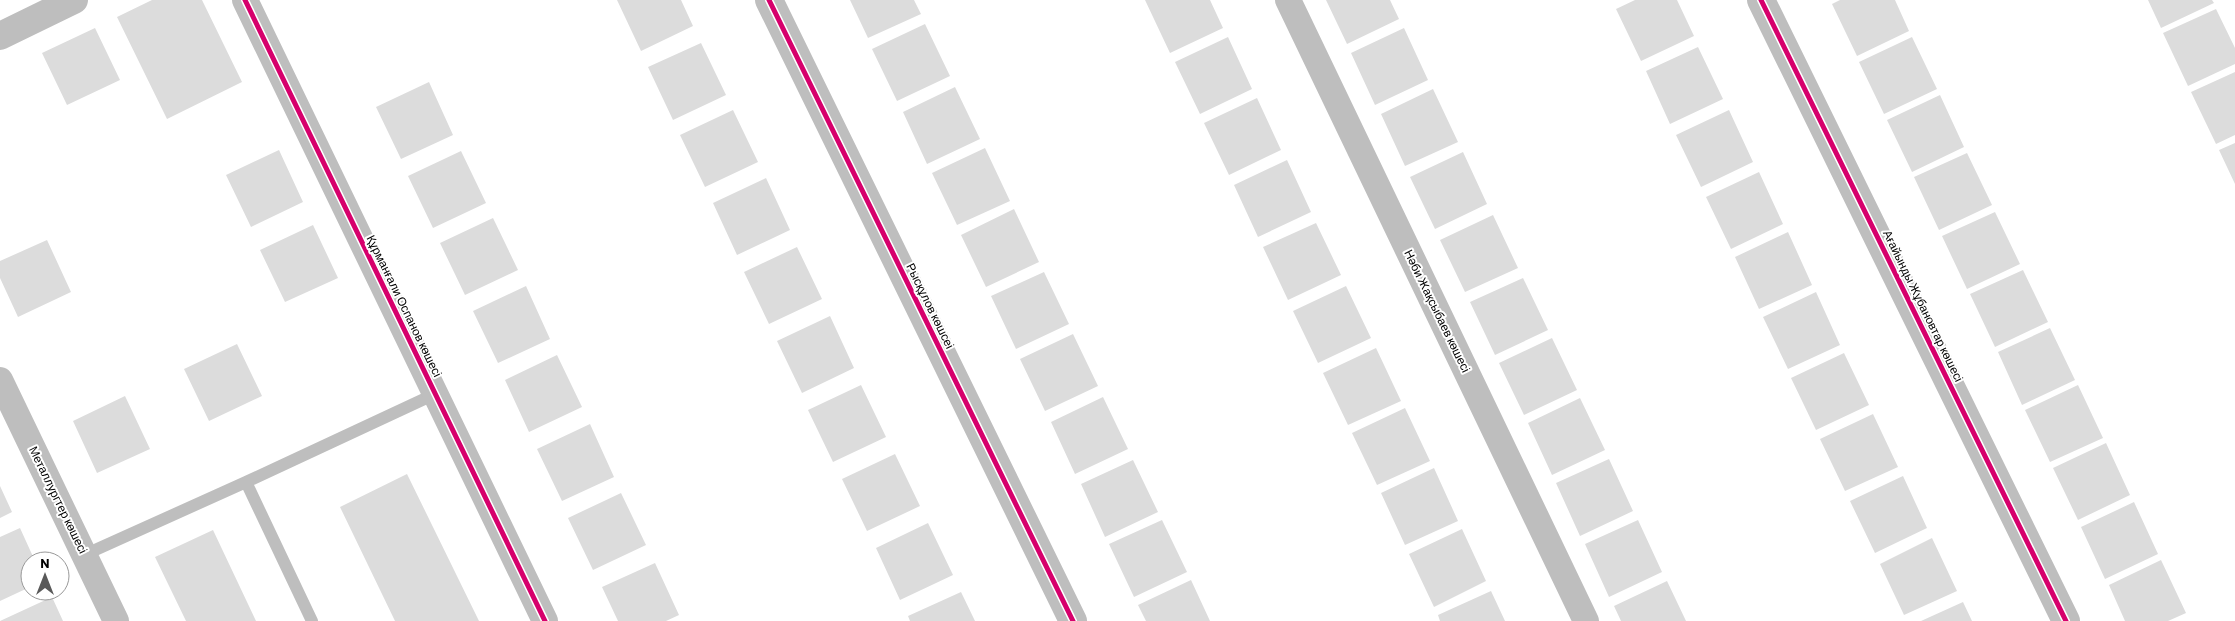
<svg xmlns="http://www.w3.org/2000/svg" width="2235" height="621" viewBox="0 0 2235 621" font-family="Barlow,sans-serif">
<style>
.building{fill:#dcdcdc}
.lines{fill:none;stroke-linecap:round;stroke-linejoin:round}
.service{stroke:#bebebe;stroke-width:12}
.minor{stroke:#bebebe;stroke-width:26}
.tertiary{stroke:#bebebe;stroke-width:28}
.cycleway-casing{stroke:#fff;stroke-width:8}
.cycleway{stroke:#d6006c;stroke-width:5}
.labels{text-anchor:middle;stroke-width:4;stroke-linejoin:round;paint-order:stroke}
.street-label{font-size:12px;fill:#000;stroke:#fff}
</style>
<rect width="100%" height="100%" fill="#fff"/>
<path class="building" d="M152,0H202L242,82L167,119L117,17Z
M617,0H681L693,26L641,51Z
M850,0H914L921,14L868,38Z
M1145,0H1210L1223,28L1170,53Z
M1326,0H1390L1399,19L1347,44Z
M1635,0H1677L1694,36L1641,61L1616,9Z
M1840,0H1895L1909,31L1857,56L1832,4Z
M2148,0H2212L2214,3L2161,28Z
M2216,9L2235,48V64L2188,86L2163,33Z
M925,24L950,76L897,101L872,49Z
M95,28L120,80L67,105L42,53Z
M1404,28L1428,80L1375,105L1351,53Z
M1228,37L1252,89L1200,114L1175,62Z
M1912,37L1937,89L1884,114L1859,62Z
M701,43L726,95L673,120L648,67Z
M1698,47L1723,99L1670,124L1646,71Z
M2235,72V135L2216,144L2191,92Z
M429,82L453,135L401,159L376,107Z
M955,87L980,139L927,164L903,112Z
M1433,89L1458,142L1405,166L1381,114Z
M1940,95L1964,147L1912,172L1887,120Z
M1257,98L1281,150L1229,175L1204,123Z
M733,110L758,162L705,187L680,135Z
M1729,110L1753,162L1701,187L1676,135Z
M2235,143V184L2219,150Z
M985,148L1010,201L957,225L932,173Z
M279,150L303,202L251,227L226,175Z
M461,151L486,203L433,228L408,176Z
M1463,152L1487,204L1435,229L1410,177Z
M1967,153L1992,205L1939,230L1914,177Z
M1287,160L1311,212L1258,237L1234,185Z
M1759,172L1783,224L1731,249L1706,197Z
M766,178L790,230L737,255L713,203Z
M1014,209L1039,262L986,287L961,235Z
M1995,212L2020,264L1967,289L1942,236Z
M1493,215L1518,268L1465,292L1440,240Z
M493,218L518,270L465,295L440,243Z
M1316,223L1341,275L1288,300L1263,247Z
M313,225L338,278L285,302L260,250Z
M1788,232L1812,285L1759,309L1735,257Z
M47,240L71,292L18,317L0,278V261Z
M797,247L822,299L769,324L744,272Z
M2023,270L2048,322L1995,347L1970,294Z
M1044,272L1069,324L1016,349L991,296Z
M1523,278L1548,330L1495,355L1470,302Z
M526,286L550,339L498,363L473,311Z
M1346,286L1371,338L1318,363L1293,311Z
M1816,292L1840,345L1788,369L1763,317Z
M830,316L854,368L802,393L777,341Z
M2050,328L2075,380L2022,405L1998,352Z
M1073,334L1098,386L1045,411L1020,359Z
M1552,338L1577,390L1524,415L1499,363Z
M237,344L262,396L209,421L184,369Z
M1376,348L1401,401L1348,425L1323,373Z
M1844,353L1869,405L1816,430L1791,378Z
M557,355L582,407L529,432L505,380Z
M861,385L886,437L833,462L808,410Z
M2078,385L2103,438L2050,462L2025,410Z
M125,396L150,449L97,473L73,421Z
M1103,397L1128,449L1075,474L1051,422Z
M1580,398L1605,450L1552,475L1528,423Z
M1405,408L1430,461L1377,485L1352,433Z
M1873,414L1898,467L1845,491L1820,439Z
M590,424L614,477L562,501L537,449Z
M2106,443L2130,495L2078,520L2053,468Z
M895,454L920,506L867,531L842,479Z
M1609,459L1633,511L1580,536L1556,483Z
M1133,460L1158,512L1105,537L1081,484Z
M1434,468L1458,521L1405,545L1381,493Z
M407,474L479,621H395L340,507Z
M1903,476L1927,528L1875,553L1850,501Z
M0,486L12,512L0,518Z
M621,493L646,545L593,570L568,518Z
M2134,502L2158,554L2105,579L2081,527Z
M1162,520L1187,572L1134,597L1109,544Z
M1638,520L1662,572L1609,597L1585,544Z
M928,523L953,575L900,600L876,548Z
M20,528L35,561H30V587L0,601V537Z
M1462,529L1486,581L1434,607L1409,554Z
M213,530L256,621H186L155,557Z
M1932,538L1957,591L1904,615L1880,564Z
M2161,560L2186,613L2168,621H2125L2109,585Z
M655,563L679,615L666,621H618L602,587Z
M1191,580L1210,621H1146L1138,605Z
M1667,581L1686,621H1621L1614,606Z
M1491,591L1505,621H1440L1438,615Z
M961,592L975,621H910L908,616Z
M52,597L63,621H0Z
M1963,602L1972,621H1921Z"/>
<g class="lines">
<path class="service" d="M84,555L246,482
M312,621L246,482L435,394"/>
<path class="minor" d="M245,0L545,621
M1288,0L1586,621
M0,380L116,621"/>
<path class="tertiary" d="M769,0L1073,621
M1761,0L2066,621
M0,36L74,0"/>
<defs>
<path id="cycleway" d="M245,0L545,621
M769,0L1073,621
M1761,0L2066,621"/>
</defs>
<use href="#cycleway" class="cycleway-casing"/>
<use href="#cycleway" class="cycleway"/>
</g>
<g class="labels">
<g class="street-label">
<text transform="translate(404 306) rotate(64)" y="4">Құрманғали Оспанов көшесі</text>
<text transform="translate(930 306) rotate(64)" y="4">Рысқұлов көшсеі</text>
<text transform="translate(1923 306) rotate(64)" y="4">Ағайынды Жұбановтар көшесі</text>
<text transform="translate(1437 311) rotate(64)" y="4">Нәби Жақсыбаев көшесі</text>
<text transform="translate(58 500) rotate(64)" y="4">Металлургтер көшесі</text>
</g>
</g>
<g transform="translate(45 576)"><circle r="24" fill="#ffffff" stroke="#999999"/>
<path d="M0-4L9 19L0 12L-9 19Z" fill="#595959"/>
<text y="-8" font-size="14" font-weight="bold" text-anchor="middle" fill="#000000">N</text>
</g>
</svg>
